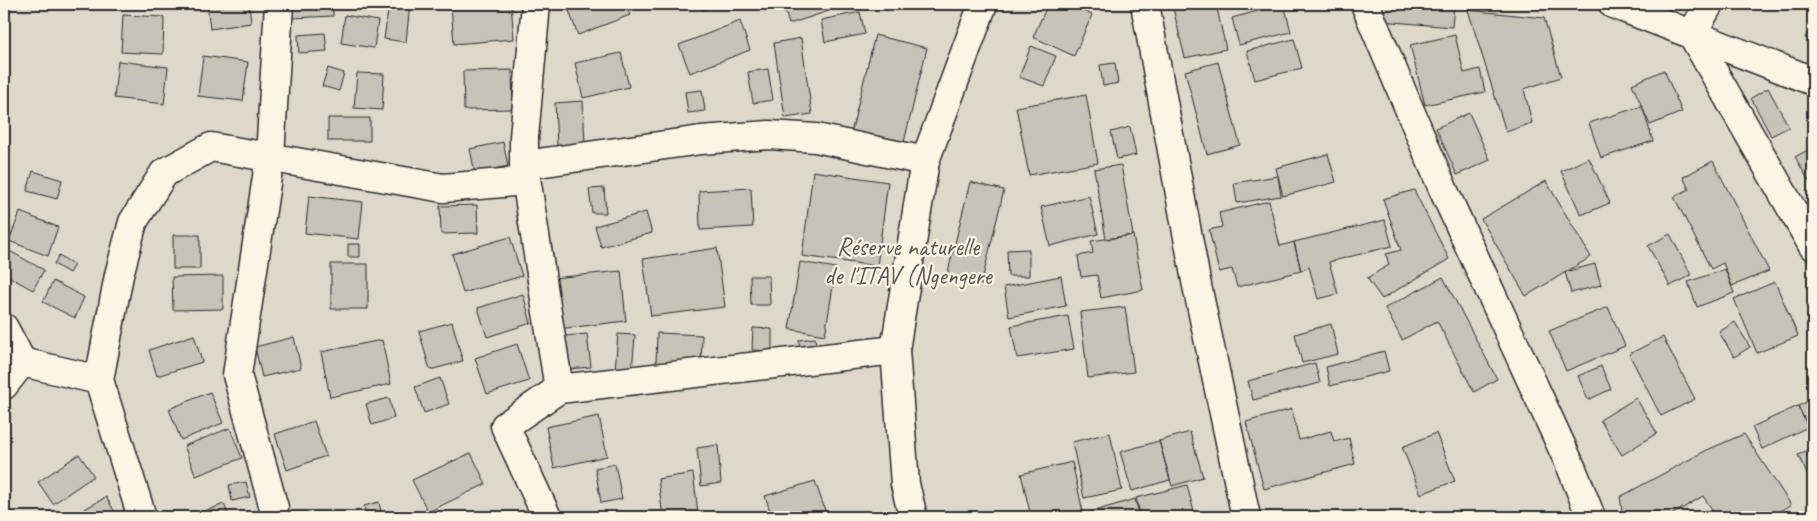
<svg xmlns="http://www.w3.org/2000/svg" width="1817" height="521" viewBox="0 0 1817 521" font-family="Caveat,sans-serif">
<style>
.green{fill:#ded8ca;stroke:#84827a}
.building{fill:#c8c3b7;stroke:#2b2b2b}
.lines{fill:none;stroke-linecap:round;stroke-linejoin:round}
.street-casing{stroke:#2b2b2b;stroke-width:31}
.secondary-casing{stroke:#2b2b2b;stroke-width:31}
.street{stroke:#fcf5e5;stroke-width:28}
.secondary{stroke:#fcf5e5;stroke-width:28}
.labels{text-anchor:middle;stroke-width:4.5;stroke-linejoin:round;paint-order:stroke}
.park-label{font-size:25px;fill:#585653;stroke:#fcf5e5}
</style>
<rect width="100%" height="100%" fill="#fcf5e5"/>
<filter id="ink" filterUnits="userSpaceOnUse"><feTurbulence type="fractalNoise" baseFrequency=".02" numOctaves="2"/><feDisplacementMap in="SourceGraphic" scale="10" xChannelSelector="R" yChannelSelector="G"/><feConvolveMatrix kernelMatrix="1 2 1 2 8 2 1 2 1" color-interpolation-filters="sRGB"/></filter>
<g filter="url(#ink)">
<path class="green" d="M4,4H1813V517H4Z"/>
<path class="building" d="M207,4H249L251,23L210,29Z
M292,4H333V16L293,18Z
M389,4H410L406,42L384,39Z
M470,4H511L514,39L454,44L451,5Z
M579,4H625L630,15L578,35L568,8Z
M700,4H725L702,10Z
M783,4H827L829,11L789,24Z
M1048,4H1081L1079,9L1092,15L1074,56L1033,37Z
M1172,4H1216L1226,49L1185,58Z
M1284,4L1291,32L1239,45L1232,18Z
M1383,4H1454L1452,27L1381,21Z
M1468,10L1544,18L1561,77L1524,89L1532,123L1506,132Z
M860,12L865,34L825,42L821,20Z
M123,15L164,17L163,54L121,52Z
M345,15L378,21L374,48L341,43Z
M740,21L750,50L690,73L679,45Z
M1813,21V42L1805,38Z
M325,33L327,51L299,53L298,35Z
M875,35L927,48L903,146L851,133Z
M1455,35L1464,73L1480,69L1485,92L1425,105L1410,45Z
M801,38L812,114L785,118L774,43Z
M1294,39L1302,68L1255,80L1247,51Z
M1031,46L1056,56L1044,86L1019,77Z
M621,53L629,87L583,98L575,63Z
M203,56L248,62L243,101L198,96Z
M118,61L168,67L164,104L114,98Z
M1218,62L1240,145L1207,154L1185,71Z
M1115,63L1118,83L1103,86L1100,65Z
M328,68L344,73L339,91L322,86Z
M768,69L773,100L753,103L748,72Z
M512,70L513,109L464,110L463,71Z
M1664,70L1682,112L1650,125L1632,84Z
M357,73L384,74L382,110L354,108Z
M1768,88L1789,127L1771,136L1751,98Z
M702,90L705,111L688,113L685,92Z
M1086,95L1098,163L1029,175L1016,107Z
M583,101L585,144L557,146L555,103Z
M1642,106L1653,141L1601,158L1589,123Z
M1469,113L1490,160L1457,175L1436,128Z
M328,118H370V141H328Z
M1130,127L1136,155L1117,159L1111,132Z
M503,142L508,166L475,173L470,149Z
M1813,147V188L1795,157Z
M1328,154L1336,182L1283,196L1276,168Z
M1589,158L1610,203L1581,215L1561,171Z
M1713,161L1769,271L1732,286L1723,263L1711,269L1674,197L1689,189L1683,177Z
M1121,165L1133,235L1106,239L1094,169Z
M33,171L62,180L57,199L27,191Z
M813,171L888,182L877,266L802,256Z
M1278,176L1281,196L1237,203L1234,183Z
M1546,181L1591,257L1526,296L1481,219Z
M970,182L1004,190L981,285L947,276Z
M604,188L606,213H592L589,189Z
M751,188L753,227L700,230L699,191Z
M1414,190L1449,259L1382,299L1367,278L1389,265L1386,254L1401,250L1383,199Z
M309,196L363,202L359,239L305,233Z
M1089,196L1098,234L1050,246L1041,207Z
M1269,201L1280,246L1294,242L1301,271L1237,287L1232,269L1219,272L1209,230L1222,227L1219,213Z
M477,205L478,233L441,234L440,206Z
M20,212L58,227L48,256L9,241Z
M646,212L652,233L601,247L595,226Z
M1385,220L1392,246L1329,262L1338,294L1318,299L1309,267L1301,271L1294,242Z
M1670,234L1691,275L1670,286L1648,246Z
M173,235H200V269H173Z
M1133,235L1143,290L1101,298L1097,275L1081,277L1078,256L1093,253L1091,241Z
M510,237L522,276L463,293L452,254Z
M348,244H360V257H348Z
M4,248L44,270L33,290L4,274Z
M717,248L725,307L651,316L643,259Z
M1029,249V276H1008L1007,250Z
M59,255L74,265L69,273L54,264Z
M800,262L836,268L825,335L789,329Z
M331,264H368V309H331Z
M1595,264L1601,285L1571,293L1565,272Z
M1725,269L1734,293L1697,307L1688,282Z
M621,271L626,321L558,329L553,278Z
M223,276V309L173,310L172,277Z
M750,276H769L770,305H751Z
M1061,276L1066,306L1009,317L1004,287Z
M1443,277L1497,379L1474,392L1437,321L1402,340L1385,308Z
M53,281L84,297L75,318L43,302Z
M1775,282L1798,336L1757,353L1734,299Z
M523,294L531,323L487,337L478,308Z
M1125,307L1134,372L1088,378L1080,312Z
M1608,307L1625,346L1566,371L1549,331Z
M1068,316L1074,349L1017,358L1011,326Z
M452,322L463,361L430,370L419,331Z
M1735,322L1750,347L1734,357L1719,332Z
M1331,324L1338,354L1302,363L1295,334Z
M753,328L772,329V351L752,350Z
M657,333L702,335L701,366L656,365Z
M587,334L591,367L568,369L565,336Z
M618,334L635,335L632,372L615,370Z
M194,335L202,362L157,376L149,350Z
M294,337L301,368L262,377L255,347Z
M1663,337L1695,399L1661,416L1629,354Z
M815,338L817,348L800,350L799,340Z
M382,340L391,384L330,397L321,352Z
M517,344L529,381L487,394L475,358Z
M1384,351L1389,371L1330,386L1326,367Z
M1315,363L1320,383L1253,400L1248,381Z
M1601,366L1611,389L1588,400L1578,376Z
M440,378L449,404L424,413L415,387Z
M210,392L223,423L181,440L169,409Z
M389,398L394,418L372,425L366,404Z
M1636,398L1657,433L1622,455L1600,420Z
M1813,399V437L1798,406Z
M1798,406L1808,427L1762,449L1752,427Z
M1292,409L1299,440L1331,431L1334,442L1349,438L1355,464L1264,489L1246,422Z
M599,416L607,456L554,468L546,427Z
M314,421L326,456L287,470L275,434Z
M230,428L242,458L196,476L184,446Z
M1190,432L1203,477L1172,486L1159,441Z
M1110,433L1122,490L1084,498L1072,442Z
M1436,433L1455,481L1421,494L1402,447Z
M1744,434L1791,505L1770,517H1750L1747,512L1736,517H1717L1703,496L1668,517H1623L1620,497L1707,450Z
M1159,441L1170,480L1132,491L1120,452Z
M718,445L721,483L701,486L697,448Z
M1813,447V487L1798,455Z
M471,453L486,484L428,512L412,480Z
M79,454L94,476L53,504L38,482Z
M1072,462L1083,512L1059,517H1031L1021,474Z
M615,464L622,499L601,503L595,468Z
M693,473L698,512L663,517L658,479Z
M815,481L826,513L812,517H772L765,496Z
M246,482L250,497L232,501L229,485Z
M1187,485L1194,512L1173,517H1141L1136,498Z
M106,497L118,517H85L81,511Z
M1135,499L1140,517H1093L1091,512Z
M379,502L382,517H366L364,506Z
M224,504L229,517H195L194,515Z"/>
<g class="lines">
<defs>
<path id="street" d="M536,4L524,137V165L559,389
M1145,4L1196,281L1246,517
M1365,4L1443,189L1572,469L1591,517
M1613,4L1813,81
M1709,4L1692,34L1813,246
M524,165L701,140L769,135L816,138L925,161
M4,328L22,362L99,380
M4,385L22,362
M274,508L237,375L270,157L279,4
M142,517L99,380L119,275L133,222L164,173L211,147L443,188L526,181
M547,517L505,426L559,389L895,350"/>
<path id="secondary" d="M913,517L905,484L895,350L925,161L983,4"/>
</defs>
<use href="#street" class="street-casing"/>
<use href="#secondary" class="secondary-casing"/>
<use href="#street" class="street"/>
<use href="#secondary" class="secondary"/>
</g>
</g>
<g class="labels">
<g class="park-label">
<text x="908" y="255">Réserve naturelle<tspan x="908" dy="29">de l'ITAV (Ngengere</tspan></text>
</g>
</g>
<rect width="1817" height="521" fill="none" stroke="#fcf5e5" stroke-width="20"/>
<rect x="10" y="10" width="1797" height="501" fill="none" stroke="#2b2b2b" stroke-width="2" filter="url(#ink)"/>
</svg>
